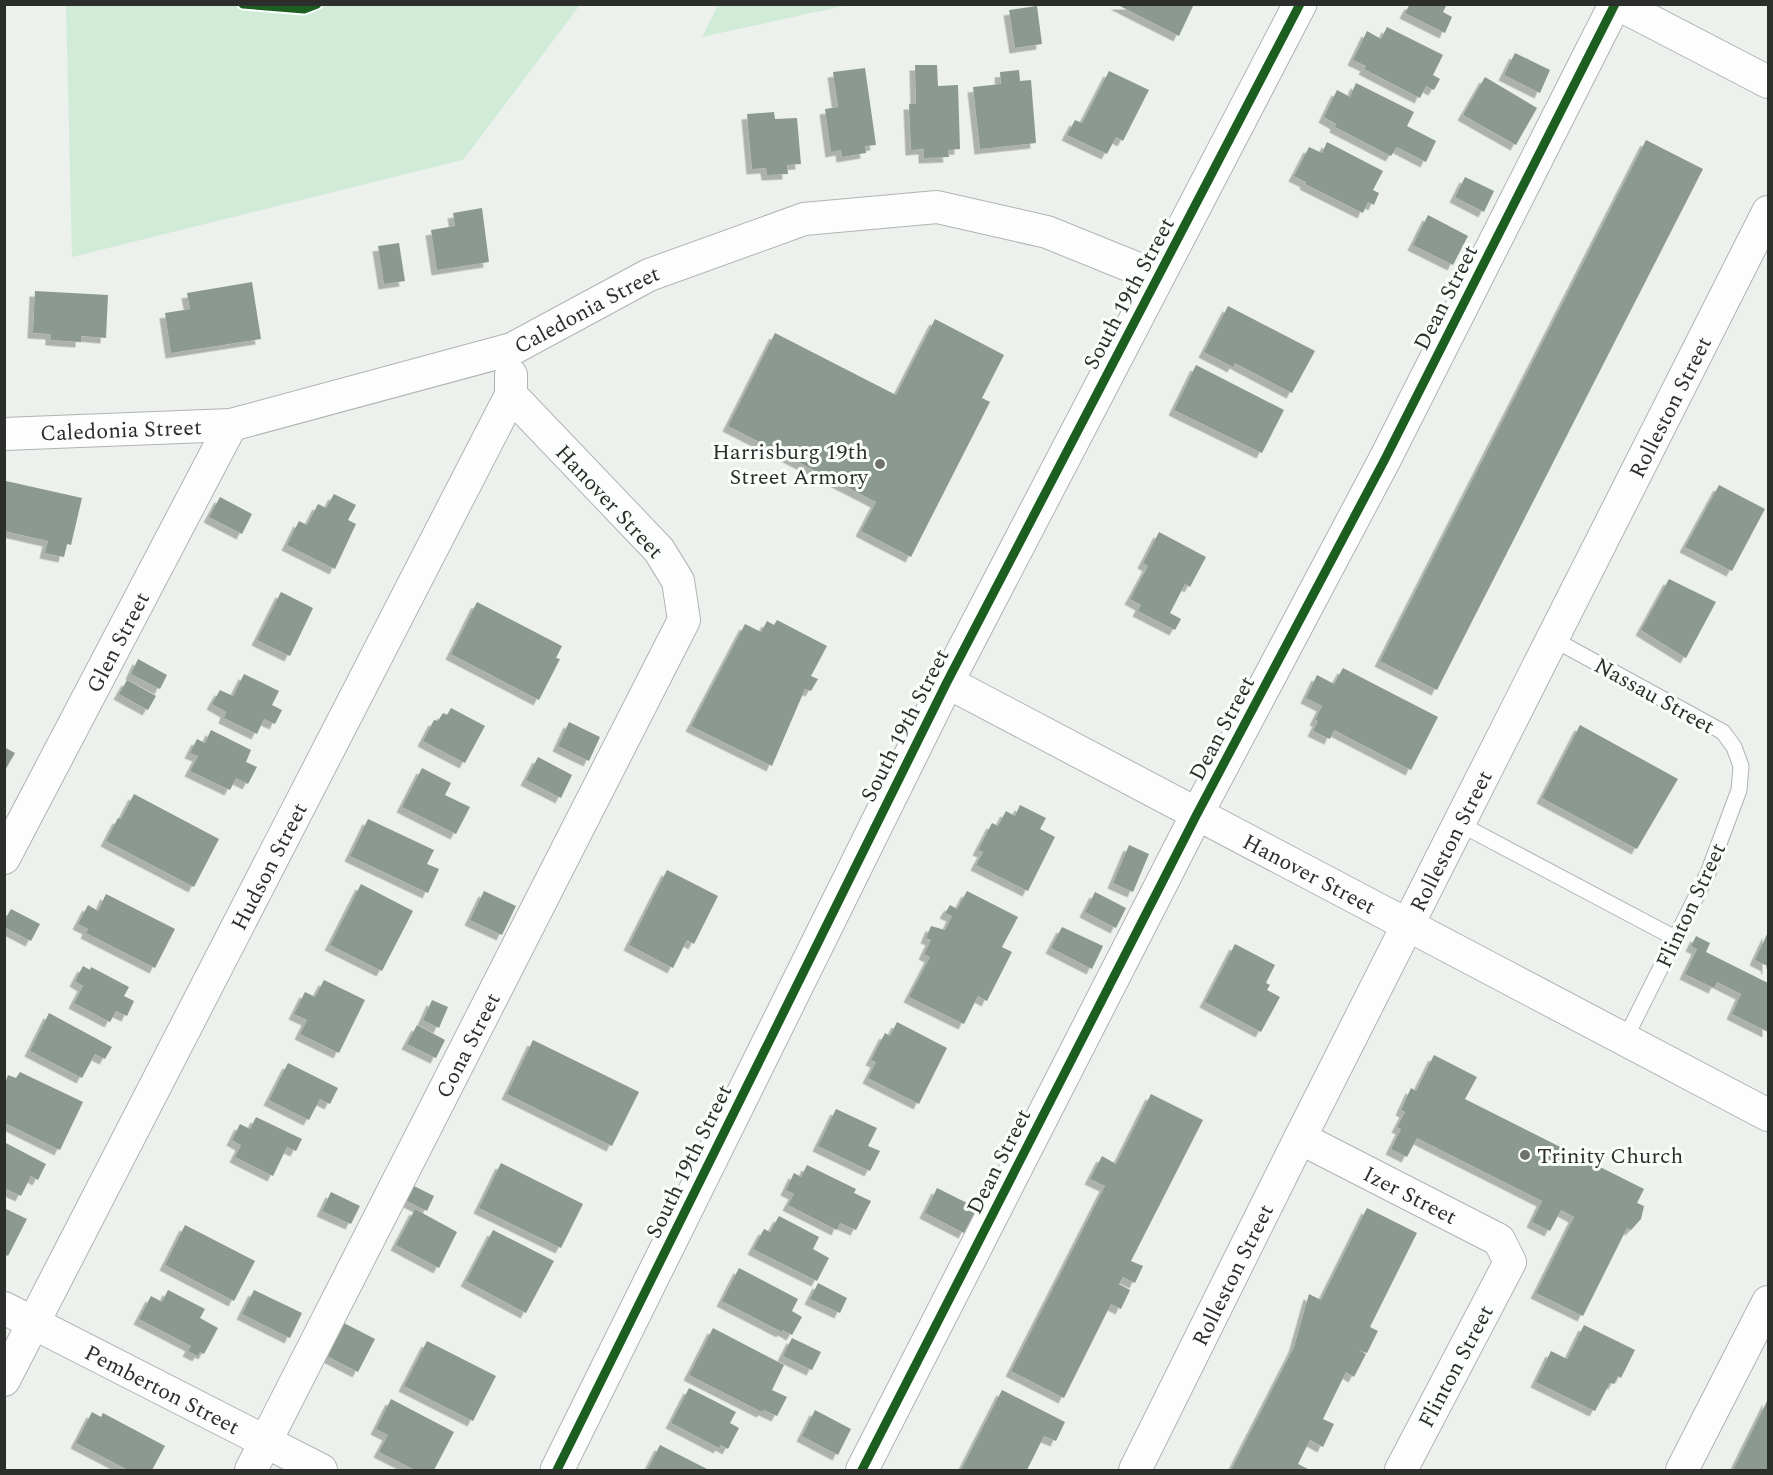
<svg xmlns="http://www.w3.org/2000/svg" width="1773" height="1475" viewBox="0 0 1773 1475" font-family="Spectral,serif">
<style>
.green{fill:#d0ebd8}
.building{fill:#8c9991;filter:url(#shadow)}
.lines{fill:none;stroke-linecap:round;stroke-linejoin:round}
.service-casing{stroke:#b1b4b1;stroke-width:17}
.minor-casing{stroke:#b1b4b1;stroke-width:34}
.tertiary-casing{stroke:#b1b4b1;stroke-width:35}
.service{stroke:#fcfdfc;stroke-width:15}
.minor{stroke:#fcfdfc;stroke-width:32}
.tertiary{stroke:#fcfdfc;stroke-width:33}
.cycleway-casing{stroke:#fbfffc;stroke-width:13}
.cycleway{stroke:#1b5e20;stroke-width:9}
.poi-dot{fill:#6f726f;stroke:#fbfffc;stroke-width:2}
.labels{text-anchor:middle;stroke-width:6;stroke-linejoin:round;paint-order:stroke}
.street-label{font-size:22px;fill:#2b2e2b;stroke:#fbfffc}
.poi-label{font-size:22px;fill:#2b2e2b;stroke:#fbfffc;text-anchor:end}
</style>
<defs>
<filter id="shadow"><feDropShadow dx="-5.5" dy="5.5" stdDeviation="0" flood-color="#0004"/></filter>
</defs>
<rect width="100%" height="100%" fill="#ecf1ed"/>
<path class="green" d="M66,5V4L580,5L463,160L72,257Z
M718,5V4L848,5L702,37Z"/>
<path class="building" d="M1116,4H1194L1179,36Z
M1410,4H1447L1443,12L1452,17L1445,33L1405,13Z
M1037,6L1042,44L1015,48L1009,10Z
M1387,27L1443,55L1433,75L1440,79L1434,90L1426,86L1420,98L1364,69L1366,66L1353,60L1367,31L1381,39Z
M1515,53L1550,70L1540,93L1504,75Z
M915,65H937L938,86L958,85L960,149L948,150L949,157L924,158V149L911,150L909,104H916Z
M865,68L876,145L865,146L866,153L842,157L841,150L831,152L825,109L838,107L833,72Z
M1019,70L1020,81L1031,80L1036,143L980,149L973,87L1001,84L1000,72Z
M1109,71L1149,90L1123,141L1116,137L1107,154L1067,135L1075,120L1082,123Z
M1485,77L1537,108L1516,145L1463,115Z
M1356,83L1414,112L1407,126L1436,141L1426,162L1397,147L1391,156L1335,127L1336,124L1324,117L1337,90L1350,97Z
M774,112L775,119L797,118L801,164L787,165L788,174L767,175L766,168L752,169L747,114Z
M1646,140L1703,169L1437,690L1380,661Z
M1327,142L1383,171L1373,190L1379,193L1374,205L1368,202L1363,213L1305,184L1306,182L1294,176L1309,147L1322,153Z
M1465,177L1494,191L1484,212L1455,197Z
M482,208L489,262L437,270L431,230L455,226L453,213Z
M1428,215L1468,236L1453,265L1413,245Z
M399,243L405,281L384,284L378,246Z
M252,282L261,339L171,353L165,313L190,309L187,293Z
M35,291L108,295L106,338L81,336V342L51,340V334L33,333Z
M1228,306L1315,351L1292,393L1235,363L1233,367L1204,352Z
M935,319L1004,355L982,398L990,402L911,557L861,531L876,502L728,426L775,333L896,395Z
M1196,365L1284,410L1262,453L1174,410Z
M6,481L82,498L71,545L67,544L64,557L45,553L48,541L4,531V489Z
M1719,485L1765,509L1732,571L1685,547Z
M334,494L356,505L348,520L356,524L335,569L287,545L299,521L307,525L318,504L326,508Z
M220,497L252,514L242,534L209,517Z
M1159,532L1206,557L1190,587L1185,584L1170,613L1181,619L1175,630L1138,611L1141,605L1130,599L1148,566L1143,563Z
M1669,579L1716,602L1686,658L1641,630Z
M281,592L313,608L290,656L257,640Z
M477,602L562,646L556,658L560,659L539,700L451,654Z
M777,620L827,646L811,676L818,679L811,691L805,689L772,766L691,726L745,624L761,632L767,621L774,625Z
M138,659L167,675L160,689L131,674Z
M1343,668L1438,717L1411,770L1334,730L1330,739L1313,731L1318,721L1315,720L1322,706L1306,698L1317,675L1334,684Z
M244,674L279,691L272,705L282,710L275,724L264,719L257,734L224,718L226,712L212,704L220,690L233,696Z
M127,680L156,696L148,710L119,694Z
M451,708L485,726L465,763L423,741L434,720L438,721L443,713L447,715Z
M569,722L600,737L589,761L558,746Z
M1580,725L1678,779L1637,849L1542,798Z
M211,730L251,750L246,762L257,767L248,784L236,778L230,790L190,771L198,756L190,753L197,739L205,743Z
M4,747L15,753L4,772Z
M538,757L572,775L561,798L526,780Z
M422,768L451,783L445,795L470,807L456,834L402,807Z
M134,794L219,839L194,887L106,841L118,818L121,819Z
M1020,805L1046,818L1040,829L1055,837L1028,891L976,865L983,852L978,850L992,823L998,826L1006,811L1015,816Z
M368,819L434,850L427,864L439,869L428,893L350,856Z
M1129,845L1149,854L1133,892L1113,883Z
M667,870L718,896L694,944L687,940L673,968L629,945Z
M361,884L413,911L382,971L330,945Z
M484,891L516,906L502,935L470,920Z
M967,891L1018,917L1002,947L1012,952L987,1001L978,996L964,1024L909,997L930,957L924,954L931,940L926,938L931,926L945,930L952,916L945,913L950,905L957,909Z
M1095,892L1126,908L1116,928L1085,912Z
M106,894L175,929L155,968L86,933L88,929L78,924L88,905L98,911Z
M11,909L40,924L31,941L4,927V921Z
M1062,927L1103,946L1092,969L1051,948Z
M1768,932V969L1766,968L1767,966L1755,960Z
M1696,936L1710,943L1706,952L1768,983V1032L1732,1014L1741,994L1717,982L1714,988L1685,974L1697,949L1691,946Z
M1235,944L1275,965L1266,983L1270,985L1267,990L1280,997L1261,1032L1205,1002Z
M83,966L90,970L91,967L129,987L124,996L134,1001L127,1016L116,1011L110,1022L74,1003L83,986L75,981Z
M324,980L365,1000L339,1053L300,1034L307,1020L294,1014L305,992L315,997Z
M432,1000L448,1007L439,1028L423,1020Z
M49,1013L112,1047L105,1059L95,1054L82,1078L30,1051Z
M897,1022L947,1048L919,1104L868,1078L876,1062L871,1060L885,1033L890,1036Z
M417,1025L445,1040L436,1058L407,1044Z
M533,1040L639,1092L612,1146L507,1094Z
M1434,1055L1477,1077L1465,1099L1644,1189L1637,1203L1644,1206L1641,1219L1631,1230L1627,1228L1583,1316L1536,1293L1574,1217L1561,1210L1550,1231L1532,1222L1542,1201L1417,1138L1407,1157L1391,1149L1401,1129L1397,1127L1405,1112L1401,1110L1411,1088L1416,1091Z
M288,1063L338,1088L330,1104L320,1099L309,1120L269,1100Z
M20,1072L83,1102L60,1150L5,1123V1083L8,1075L16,1078Z
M1151,1094L1203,1120L1131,1261L1143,1266L1135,1283L1123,1277L1119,1284L1130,1290L1121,1309L1111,1304L1064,1398L1011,1371L1105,1186L1090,1179L1102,1156L1116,1164Z
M836,1109L877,1128L868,1146L880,1151L870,1171L818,1146Z
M256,1117L302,1139L296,1151L287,1147L273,1176L235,1157L241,1145L232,1140L240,1124L250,1129Z
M4,1142L46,1164L38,1180L31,1176L21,1196L4,1188Z
M501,1163L583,1204L561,1248L479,1208Z
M807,1165L856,1189L854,1193L871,1201L856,1230L840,1223L837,1230L788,1205L794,1194L786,1190L794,1173L801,1177Z
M412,1185L434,1196L427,1211L405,1200Z
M937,1188L977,1208L964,1233L925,1213Z
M331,1192L360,1206L351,1224L322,1211Z
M4,1208L27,1219L8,1256L4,1254Z
M1367,1208L1417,1233L1370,1327L1378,1331L1367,1353L1358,1350L1366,1354L1354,1377L1346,1372L1323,1419L1334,1424L1323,1447L1310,1440L1298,1464L1310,1470H1231L1294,1347L1309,1294L1321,1300Z
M415,1209L457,1232L439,1268L396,1245Z
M779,1216L819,1237L813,1249L829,1258L817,1281L753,1249L764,1229L770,1232Z
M185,1225L255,1261L234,1301L165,1265Z
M493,1230L554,1261L526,1313L466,1281Z
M739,1268L798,1299L792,1311L802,1317L792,1335L783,1330L782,1332L722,1301Z
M818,1283L847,1298L840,1313L810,1299Z
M168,1290L205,1309L200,1318L218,1328L204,1354L200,1352L198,1356L188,1351L191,1346L139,1319L151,1296L162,1302Z
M254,1290L302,1313L290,1338L242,1314Z
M342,1322L375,1339L358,1372L325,1355Z
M1584,1325L1635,1350L1621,1378L1618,1376L1614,1384L1610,1383L1595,1411L1536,1382L1551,1351L1567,1359Z
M713,1328L784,1365L772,1390L787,1397L777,1416L764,1410L762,1412L689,1375Z
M792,1338L821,1352L812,1370L783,1356Z
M427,1341L496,1376L473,1421L404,1386Z
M689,1388L736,1412L730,1423L739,1428L728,1449L721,1445L719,1448L671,1423Z
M1002,1390L1065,1422L1056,1441L1044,1436L1027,1470H961Z
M391,1399L454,1432L434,1470H415L379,1452L388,1435L376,1429Z
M1768,1399V1470H1733Z
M815,1410L851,1429L838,1455L802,1436Z
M92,1412L101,1417L103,1413L165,1446L152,1470H128L76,1443Z
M660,1445L709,1470H647Z"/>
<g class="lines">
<defs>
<path id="service" d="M1553,639L1723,732L1734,747L1741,766L1739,790L1708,873L1625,1039
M1460,824L1675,938"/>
<g id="minor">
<path d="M1618,4L1768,82"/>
<path id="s1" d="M4,434L231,425L512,349L649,275L804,219L937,207L1047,232L1158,277"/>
<path id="s2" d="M947,682L1768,1115"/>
<path id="s3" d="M4,858L231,425"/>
<path id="s4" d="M1300,1138L1499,1240L1510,1262L1401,1470"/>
<path id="s5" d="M4,1308L321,1470"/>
<path id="s6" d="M4,1380L511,395V375"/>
<path id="s7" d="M251,1470L684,620L678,581L659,550L511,395"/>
<path d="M862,1470L1197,814L1385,459L1615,4"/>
<path id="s8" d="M1135,1470L1300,1138L1768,212"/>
<path d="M1682,1470L1768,1302"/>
</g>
<path id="tertiary" d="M557,1470L947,682L1300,4"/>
</defs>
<use href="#service" class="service-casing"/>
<use href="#minor" class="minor-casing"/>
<use href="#tertiary" class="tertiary-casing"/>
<use href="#service" class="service"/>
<use href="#minor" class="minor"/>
<use href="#tertiary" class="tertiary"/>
<defs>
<path id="cycleway" d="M243,4L304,9L317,4
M557,1470L947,682L1300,4
M862,1470L1197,814L1385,459L1615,4"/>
</defs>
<use href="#cycleway" class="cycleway-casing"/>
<use href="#cycleway" class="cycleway"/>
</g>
<g class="poi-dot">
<circle cx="880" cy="464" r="6"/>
<circle cx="1525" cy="1155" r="6"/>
</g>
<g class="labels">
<g class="street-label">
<text transform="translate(1128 293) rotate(-62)" y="8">South 19th Street</text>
<text transform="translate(1445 297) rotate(-63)" y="8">Dean Street</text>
<text dy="8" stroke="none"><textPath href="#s1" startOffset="603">Caledonia Street</textPath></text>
<text dy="8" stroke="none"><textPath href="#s8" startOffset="1190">Rolleston Street</textPath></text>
<text dy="8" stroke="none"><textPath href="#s1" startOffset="117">Caledonia Street</textPath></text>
<text transform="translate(610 501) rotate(47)" y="8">Hanover Street</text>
<text dy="8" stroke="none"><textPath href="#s3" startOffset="244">Glen Street</textPath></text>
<text transform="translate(1655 695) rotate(29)" y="8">Nassau Street</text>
<text transform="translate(904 725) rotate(-63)" y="8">South 19th Street</text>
<text transform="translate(1221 728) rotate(-62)" y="8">Dean Street</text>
<text dy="8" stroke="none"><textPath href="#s8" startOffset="704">Rolleston Street</textPath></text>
<text dy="8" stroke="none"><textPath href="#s6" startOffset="578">Hudson Street</textPath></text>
<text dy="8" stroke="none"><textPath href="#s2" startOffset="410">Hanover Street</textPath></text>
<text transform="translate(1690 905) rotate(-65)" y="8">Flinton Street</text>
<text dy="8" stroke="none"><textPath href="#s7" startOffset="477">Cona Street</textPath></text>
<text transform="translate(688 1161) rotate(-64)" y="8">South 19th Street</text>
<text transform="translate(998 1161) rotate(-63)" y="8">Dean Street</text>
<text dy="8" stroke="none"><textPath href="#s4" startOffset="124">Izer Street</textPath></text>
<text dy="8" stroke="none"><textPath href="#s8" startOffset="218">Rolleston Street</textPath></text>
<text transform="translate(1455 1366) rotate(-62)" y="8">Flinton Street</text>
<text dy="8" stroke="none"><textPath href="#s5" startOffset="178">Pemberton Street</textPath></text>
</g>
<g class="poi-label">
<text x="868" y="459">Harrisburg 19th<tspan x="868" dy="25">Street Armory</tspan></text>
<text x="1537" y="1163" text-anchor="start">Trinity Church</text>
</g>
</g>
<rect width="1773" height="1475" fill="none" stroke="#2b2e2b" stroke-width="12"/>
</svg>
